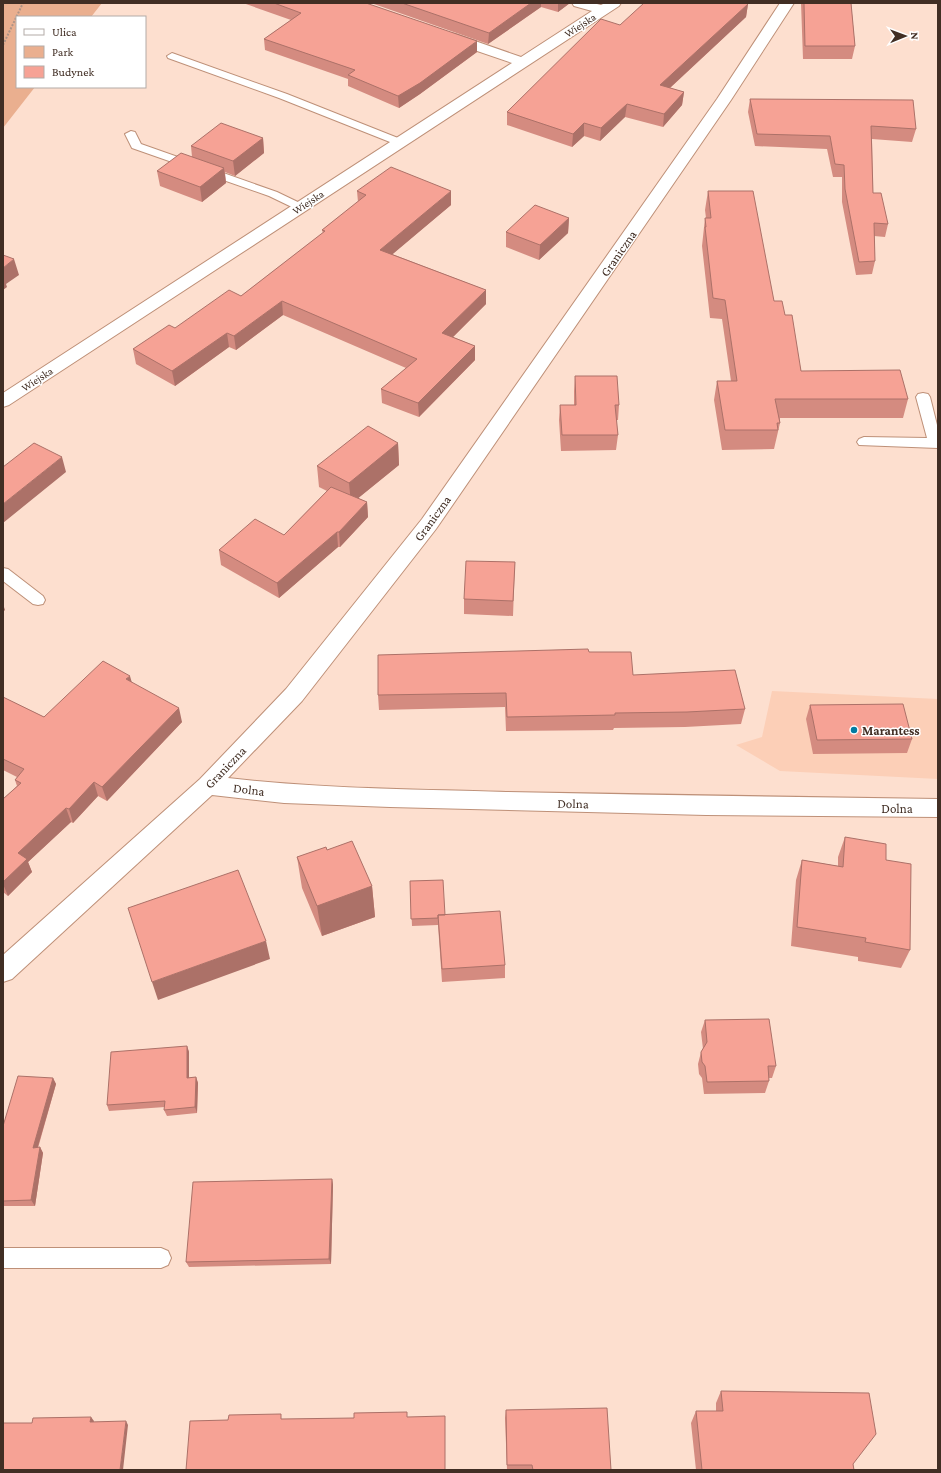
<svg xmlns="http://www.w3.org/2000/svg" width="941" height="1473" viewBox="0 0 941 1473" font-family="'Crimson Pro',serif">
<style>
.built{fill:#fccfb7}
.green{fill:#eaaf8f}
.lines{fill:none;stroke-linecap:round;stroke-linejoin:round}
.service-casing{stroke:#be9078;stroke-width:2}
.minor-casing{stroke:#be9078;stroke-width:2}
.path{stroke:#ad9386;stroke-width:2;stroke-dasharray:2 1.5;stroke-linecap:butt}
.service{fill:#fff;fill-rule:evenodd}
.minor{fill:#fff;fill-rule:evenodd}
.wall{fill:#d48b80}
.shaded-wall{fill:#ac7168}
.building{fill:#f6a295;stroke:#ac7168}
.poi-dot{fill:#007ba2;stroke:#fff;stroke-width:1.5}
.labels{text-anchor:middle;stroke-width:3;stroke-linejoin:round;paint-order:stroke}
.far-street-label{font-size:11px;fill:#412e24;stroke:#fff}
.street-label{font-size:13px;fill:#412e24;stroke:#fff}
.poi-label{font-size:13px;font-weight:bold;fill:#412e24;stroke:#fff;text-anchor:start}
</style>
<rect width="100%" height="100%" fill="#fddfcf"/>
<path class="built" d="M772,691L938,699V779L780,771L736,745L762,737Z"/>
<path class="green" d="M3,3H102L91,17H17V87H35L3,128Z"/>
<g class="lines">
<defs>
<path id="service" d="M172,53L287,94L403,140L405,142L399,145L395,144L279,98L168,58L167,56Z
M131,131L135,132L141,144L277,192L304,205L306,207L304,209H296L269,196L132,148L125,134Z
M923,393L928,394L930,397L938,429V448L859,445L857,442L859,439L864,437L927,438L916,397L918,394Z
M3,568L8,569L43,596L45,600L43,604L38,605L33,604L3,581Z
M3,1248H161L168,1251L171,1258L168,1265L161,1268H3Z"/>
<path id="minor" d="M572,3H593L601,5L605,3H621L619,6L9,405L3,407V393L512,63L445,40L443,37L445,34L450,33L455,34L521,57L592,11L574,6Z
M780,3H794L731,100L436,529L302,701L228,778C321,789 414,789 506,792C650,795 794,797 938,799V817L706,815L390,807L284,803L212,795L12,979L3,982V955L200,779L286,689L422,519L717,99Z"/>
</defs>
<use href="#service" class="service-casing"/>
<use href="#minor" class="minor-casing"/>
<path class="path" d="M3,45L23,3"/>
<use href="#service" class="service"/>
<use href="#minor" class="minor"/>
</g>
<path class="wall" d="M243,3H366L477,52L420,94L399,108L348,86V79L265,50L264,39L291,20Z
M371,3H570L558,12L541,7L488,44Z
M801,3H851L855,46L852,59H803Z
M748,4L746,17L670,88L684,92L682,105L663,127L625,117L600,141L584,136L572,147L507,125V112L620,25Z
M750,99L916,129L912,142L872,139L873,193L888,224L885,237L874,236L875,261L872,274L856,275L842,202V177H833L827,149L755,146L748,112Z
M263,138L264,153L235,176L225,172L226,183L202,202L160,186L157,171L192,157L191,146Z
M357,191L451,205L392,254L486,290V304L453,337L475,346V360L419,417L382,403L381,389L406,368L283,315L236,350L229,347L175,386L136,364L133,349L241,296L323,233L322,230L358,202Z
M708,191L774,301L785,315L801,371L908,399L903,418H780V423L774,449L722,450L714,400L717,381H731L722,319L710,318L702,246L705,218H706L705,210Z
M569,218L568,233L539,260L506,247V232Z
M575,376L619,405L618,420H616L618,435L616,450L561,451L559,420L560,405H574V391Z
M398,443L399,465L358,498L367,502L368,517L340,547H338L279,598L221,565L219,550L284,535L327,491L319,487L317,466Z
M515,562L513,616L464,614V599Z
M589,652L633,675L745,709L741,724L685,727L614,728L613,730L506,731L505,707L379,710L378,695Z
M131,682L182,722L107,801L98,796L73,823L71,822L28,862L32,872L8,896L3,892V799L17,786L15,780L17,777L3,770V697L44,717Z
M810,705L912,739L907,753L813,754L806,719Z
M845,837L886,860L910,950L901,968L858,961V957L791,946L796,880L802,860L838,866V857Z
M327,850L372,886L375,917L322,936L302,888L297,857Z
M410,881L445,915L505,965V978L442,982L438,925L412,926Z
M705,1020L776,1066L772,1078H769V1081L765,1093L704,1094L702,1078L699,1074L698,1064L701,1052L703,1049L701,1032Z
M187,1046L189,1052V1078L196,1077L198,1083L197,1113L167,1116L164,1110L165,1107L109,1111L107,1105Z
M53,1078L56,1084L38,1148L40,1147L43,1153L35,1206H3V1126Z
M332,1179L333,1185L331,1264L189,1267L186,1262Z
M721,1391L853,1464L854,1470H696L691,1423L696,1411H716V1403Z
M506,1410L611,1470H507L505,1418Z"/>
<path class="shaded-wall" d="M531,3H541V7L488,44L489,33Z
M558,3H570L558,12Z
M748,4L746,17L659,98L660,85Z
M477,41V52L420,94L399,108L398,96Z
M684,92L682,105L663,127L664,114Z
M627,104L625,117L600,141L601,128Z
M584,123V136L572,147L573,134Z
M263,138L264,153L235,176L233,161Z
M224,168L226,183L202,202L200,187Z
M451,191V205L381,264L380,250Z
M569,218L568,233L539,260L540,245Z
M14,259L19,275L6,284L7,287L3,290V268Z
M486,290V304L443,347L442,333Z
M282,301L283,315L236,350L234,336Z
M227,333L229,347L175,386L172,371Z
M475,346V360L419,417L418,403Z
M398,443L399,465L351,504L349,483Z
M62,457L66,472L3,523V504Z
M367,502L368,517L340,547L339,532Z
M337,532L338,547L279,598L277,583Z
M3,604L5,610L3,612Z
M130,676L134,690L126,679Z
M179,708L182,722L107,801L102,787Z
M94,782L98,796L73,823L69,809Z
M66,808L71,822L28,862L32,872L8,896L3,884V882L18,853Z
M372,886L375,917L322,936L317,906Z
M266,941L270,959L158,1000L152,982Z
M187,1046L189,1052V1084L187,1078Z
M196,1077L198,1083L197,1113L195,1107Z
M53,1078L56,1084L36,1153L33,1148Z
M40,1147L43,1153L35,1206L31,1200Z
M332,1179L333,1185L331,1264L329,1259Z
M91,1417L94,1421L93,1426L90,1422Z
M126,1421L128,1425L123,1470H120Z"/>
<path class="building" d="M274,3H366L477,41L420,83L398,96L348,75L355,70L264,39L301,13Z
M402,3H531L489,33Z
M644,3H745L748,4L660,85L684,92L664,114L627,104L601,128L584,123L573,134L507,112L601,19L620,25Z
M804,3H851L855,46H805Z
M750,99L913,100L916,129L871,126L873,193H881L888,224L874,223L875,261L859,262L845,189L844,165L835,164L830,136L757,134Z
M221,123L263,138L233,161L191,146Z
M181,153L224,168L200,187L157,171Z
M391,167L451,191L380,250L486,290L442,333L475,346L418,403L381,389L417,359L282,301L234,336L227,333L172,371L133,349L169,325L175,328L229,290L241,296L325,231L322,230L366,195L357,191Z
M708,191H753L774,301H782L785,315H792L801,371L900,370L908,399H775L780,423H777L778,430H725L717,381H737L725,300L713,298L705,227H706L705,218H711Z
M535,205L569,218L540,245L506,232Z
M3,255L14,259L3,268Z
M575,376H617L619,405H615L618,435H562L560,405H576Z
M368,426L398,443L349,483L317,466Z
M34,443L62,457L3,504V467Z
M331,487L367,502L339,532H337L277,583L219,550L255,519L284,535Z
M466,561L515,562L513,601L464,599Z
M588,649L589,652H631L633,675L735,670L745,709L687,712L615,713V715L507,717L506,693L378,695V655Z
M103,661L130,676L126,679L179,708L102,787L94,782L69,809L66,808L18,853L27,859L3,882V799L21,783L15,780L24,769L3,759V697L44,717Z
M903,704L912,739L817,740L810,705Z
M845,837L886,844V860L911,864L910,950L865,942L866,938L797,927L802,860L843,867Z
M352,841L372,886L317,906L297,857L326,847L327,850Z
M238,870L266,941L152,982L128,908Z
M443,880L445,915H438V918L411,919L410,881Z
M500,911L505,965L442,969L438,915Z
M769,1019L776,1066H768L769,1081L707,1082L705,1066L702,1062L701,1052L707,1042L705,1020Z
M187,1046V1078L196,1077L195,1107L164,1110L165,1101L107,1105L111,1052Z
M18,1076L53,1078L33,1148L40,1147L31,1200L3,1201V1126Z
M332,1179L329,1259L186,1262L193,1182Z
M721,1391L869,1393L876,1434L853,1464L854,1470H702L696,1411H723Z
M607,1408L611,1470H533L532,1465H507L506,1410Z
M407,1412V1417L445,1416V1470H186L190,1421L228,1420L229,1415L281,1414V1419L354,1418V1413Z
M91,1417L90,1422L126,1421L120,1470H3V1423H32L33,1418Z"/>
<circle class="poi-dot" cx="854" cy="730" r="4"/>
<g class="labels">
<g class="far-street-label">
<text transform="translate(580 25) rotate(-33)" y="4">Wiejska</text>
<text transform="translate(308 202) rotate(-33)" y="4">Wiejska</text>
<text transform="translate(37 379) rotate(-33)" y="4">Wiejska</text>
</g>
<g class="street-label">
<text transform="translate(618 253) rotate(-55)" y="5">Graniczna</text>
<text transform="translate(432 518) rotate(-54)" y="5">Graniczna</text>
<text transform="translate(225 767) rotate(-46)" y="5">Graniczna</text>
<text transform="translate(249 789) rotate(7)" y="5">Dolna</text>
<text transform="translate(573 803) rotate(1)" y="5">Dolna</text>
<text x="897" y="813">Dolna</text>
</g>
<g class="poi-label">
<text x="862" y="735">Marantess</text>
</g>
</g>
<rect width="941" height="1473" fill="none" stroke="#412e24" stroke-width="8"/>
<rect x="16" y="16" width="130" height="72" fill="#ffffff" stroke="#b3aba7"/>
<rect x="24" y="29" width="20" height="6" fill="#ffffff" stroke="#b3aba7"/>
<text x="52" y="36" font-size="12" fill="#412e24">Ulica</text>
<rect x="24" y="46" width="20" height="12" fill="#eaaf8f" stroke="#b3aba7"/>
<text x="52" y="56" font-size="12" fill="#412e24">Park</text>
<rect x="24" y="66" width="20" height="12" fill="#f6a295" stroke="#b3aba7"/>
<text x="52" y="76" font-size="12" fill="#412e24">Budynek</text>
<g transform="translate(905 36) rotate(89)" stroke="#ffffff" stroke-width="3" paint-order="stroke">
<path d="M0-3L7 15L0 10L-7 15Z" fill="#412e24"/>
<text y="-6" font-size="11" font-weight="bold" text-anchor="middle" fill="#412e24">N</text>
</g>
</svg>
